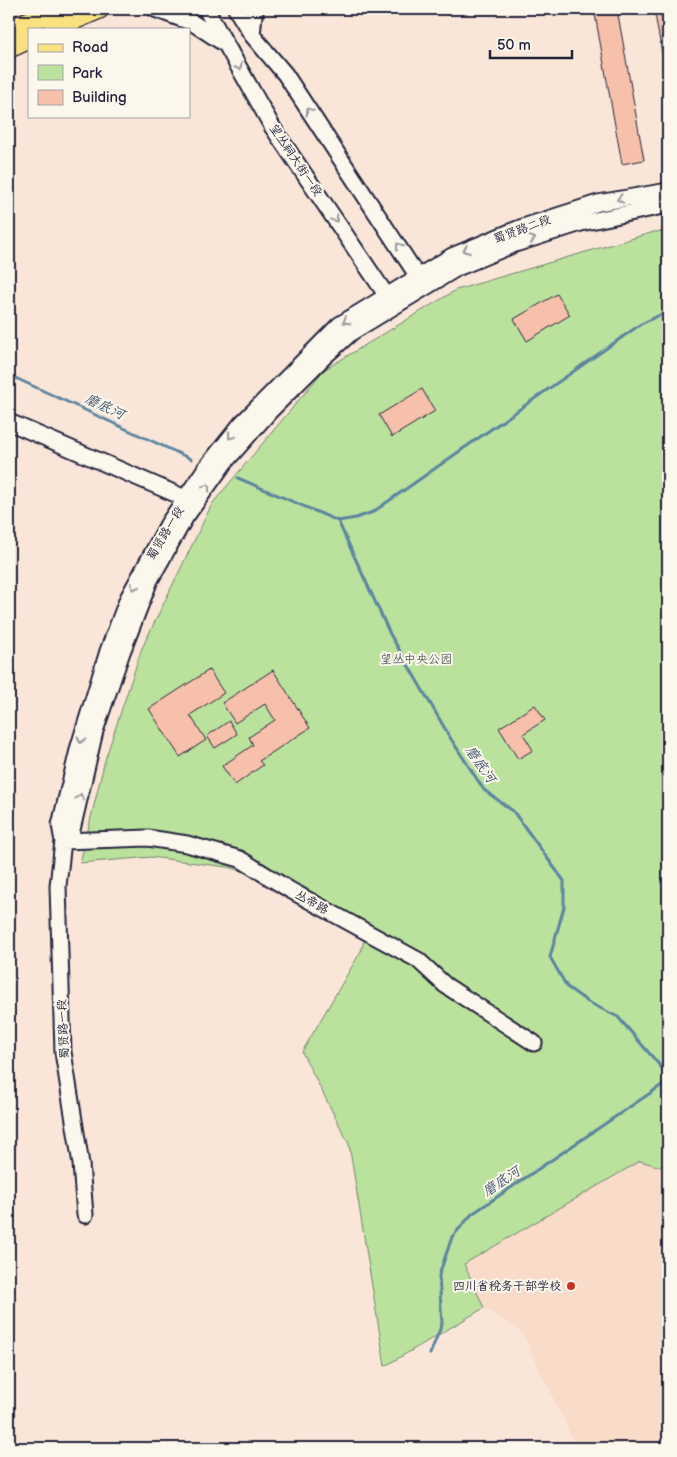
<svg xmlns="http://www.w3.org/2000/svg" width="677" height="1457" viewBox="0 0 677 1457" font-family="'Balsamiq Sans','LXGW WenKai TC',sans-serif">
<style>
.built{fill:#f9dbca}
.green{fill:#bbe29d;stroke:#6e826c}
.lines{fill:none;stroke-linecap:round;stroke-linejoin:round}
.stream{stroke:#5c85a0;stroke-width:3}
.building{fill:#f7c0ab;stroke:#22223b}
.minor-casing{stroke:#22223b;stroke-width:19}
.major-casing{stroke:#22223b;stroke-width:22}
.minor{stroke:#fbf7ec;stroke-width:15}
.major{stroke:#fae180;stroke-width:19}
.oneway{stroke:#99979c}
.poi-dot{fill:#c8321e;stroke:#fbf7ec;stroke-width:2}
.labels{text-anchor:middle;stroke-width:4;stroke-linejoin:round;paint-order:stroke}
.street-label{font-size:12px;fill:#22223b;stroke:#fbf7ec}
.park-label{font-size:12px;fill:#505c58;stroke:#fbf7ec}
.poi-label{font-size:12px;fill:#22223b;stroke:#fbf7ec;text-anchor:end}
.water-label{font-size:14px;font-style:italic;fill:#3f546d;stroke:#fbf7ec}
</style>
<rect width="100%" height="100%" fill="#fae6d8"/>
<filter id="ink" filterUnits="userSpaceOnUse"><feTurbulence type="fractalNoise" baseFrequency=".02" numOctaves="2"/><feDisplacementMap in="SourceGraphic" scale="10" xChannelSelector="R" yChannelSelector="G"/><feConvolveMatrix kernelMatrix="1 2 1 2 8 2 1 2 1" color-interpolation-filters="sRGB"/></filter>
<g filter="url(#ink)">
<path class="built" d="M640,1161L668,1169V1448H577L522,1333L484,1308L464,1264Z"/>
<path class="green" d="M668,231V1169L640,1161L464,1264L484,1308L385,1366L349,1144L302,1052L361,951L367,931L304,887L227,867L151,857L80,863L105,760L142,648L212,504L324,370L456,290L654,232Z"/>
<g class="lines">
<path class="stream" d="M9,375L191,459
M238,478L338,521L390,634L451,739L484,790L513,811L564,881V907L550,957L567,987L588,1002L618,1017L668,1075
M338,521L356,518L373,512L641,324L668,311
M430,1354L442,1324L439,1275L452,1237L472,1214L668,1081"/>
</g>
<path class="building" d="M594,9H617L644,160L622,164Z
M654,9H668V64H664Z
M557,294L570,315L527,341L514,319Z
M422,389L435,411L392,437L379,415Z
M209,670L224,693L190,715L206,740L180,757L149,709Z
M273,670L310,728L259,761L263,765L235,785L222,766L253,745L249,737L275,720L265,704L235,723L222,703Z
M535,705L545,720L523,734L533,750L518,759L499,728Z
M229,721L237,734L215,748L207,736Z"/>
<g class="lines">
<defs>
<path id="minor" d="M155,9L193,23L225,44
M206,9L273,128L393,305
M236,9L252,35L285,74L424,286
M252,35L254,15L256,9
M9,422L185,498
M63,841L71,834L95,731L122,652L150,580L185,518L225,462L270,411L324,357L352,332L457,268L515,244L581,223L668,205
M63,841L148,838L187,844L240,859L290,890L418,960L445,985L534,1043
M85,1215L81,1164L63,1052L58,886L63,841L60,825L79,746L108,651L128,598L168,524L205,469L241,424L339,325L452,256L520,228L598,203L668,191"/>
<path id="major" d="M9,29L60,9
M53,29L99,9
M9,48L29,39"/>
</defs>
<use href="#minor" class="minor-casing"/>
<use href="#major" class="major-casing"/>
<use href="#minor" class="minor"/>
<use href="#major" class="major"/>
</g>
<defs><path id="oneway-chevron" d="M-2-3.5L2.5 0L-2 3.5" fill="none" stroke-width="1.6" stroke-linecap="round" stroke-linejoin="round" transform="scale(1.25)"/></defs>
<g class="oneway">
<use href="#oneway-chevron" transform="translate(239 67) rotate(61)"/>
<use href="#oneway-chevron" transform="translate(309 111) rotate(-124)"/>
<use href="#oneway-chevron" transform="translate(620 199) rotate(169)"/>
<use href="#oneway-chevron" transform="translate(335 219) rotate(56)"/>
<use href="#oneway-chevron" transform="translate(532 239) rotate(-18)"/>
<use href="#oneway-chevron" transform="translate(399 246) rotate(-124)"/>
<use href="#oneway-chevron" transform="translate(466 250) rotate(157)"/>
<use href="#oneway-chevron" transform="translate(346 321) rotate(149)"/>
<use href="#oneway-chevron" transform="translate(231 436) rotate(128)"/>
<use href="#oneway-chevron" transform="translate(207 487) rotate(-55)"/>
<use href="#oneway-chevron" transform="translate(134 587) rotate(118)"/>
<use href="#oneway-chevron" transform="translate(81 740) rotate(106)"/>
<use href="#oneway-chevron" transform="translate(80 797) rotate(-77)"/>
</g>
</g>
<circle class="poi-dot" cx="571" cy="1286" r="5"/>
<g class="labels">
<g class="street-label">
<text transform="translate(296 160) rotate(56)" y="4">望丛祠大街一段</text>
<text transform="translate(522 229) rotate(-20)" y="4">蜀贤路二段</text>
<text transform="translate(165 533) rotate(-59)" y="4">蜀贤路一段</text>
<text transform="translate(312 902) rotate(29)" y="4">丛帝路</text>
<text transform="translate(63 1029) rotate(-93)" y="4">蜀贤路一段</text>
</g>
<g class="park-label">
<text x="416" y="663">望丛中央公园</text>
</g>
<g class="poi-label">
<text x="561" y="1290">四川省税务干部学校</text>
</g>
<g class="water-label">
<text transform="translate(105 406) rotate(25)" y="5">磨底河</text>
<text transform="translate(481 764) rotate(55)" y="5">磨底河</text>
<text transform="translate(501 1181) rotate(-34)" y="5">磨底河</text>
</g>
</g>
<rect width="677" height="1457" fill="none" stroke="#fbf7ec" stroke-width="30"/>
<rect x="15" y="15" width="647" height="1427" fill="none" stroke="#22223b" stroke-width="2" filter="url(#ink)"/>
<rect x="28" y="28" width="162" height="90" fill="#fbf7ec" stroke="#a4a2a5"/>
<rect x="38" y="44" width="25" height="8" fill="#fae180" stroke="#a4a2a5"/>
<text x="72" y="52" font-size="15" fill="#22223b">Road</text>
<rect x="38" y="65" width="25" height="15" fill="#bbe29d" stroke="#a4a2a5"/>
<text x="72" y="78" font-size="15" fill="#22223b">Park</text>
<rect x="38" y="90" width="25" height="15" fill="#f7c0ab" stroke="#a4a2a5"/>
<text x="72" y="102" font-size="15" fill="#22223b">Building</text>
<path d="M490 50v8h82v-8" fill="none" stroke="#22223b" stroke-width="2.5"/>
<text x="497" y="50" font-size="15" fill="#22223b" stroke="#fbf7ec" stroke-width="4" paint-order="stroke">50 m</text>
</svg>
